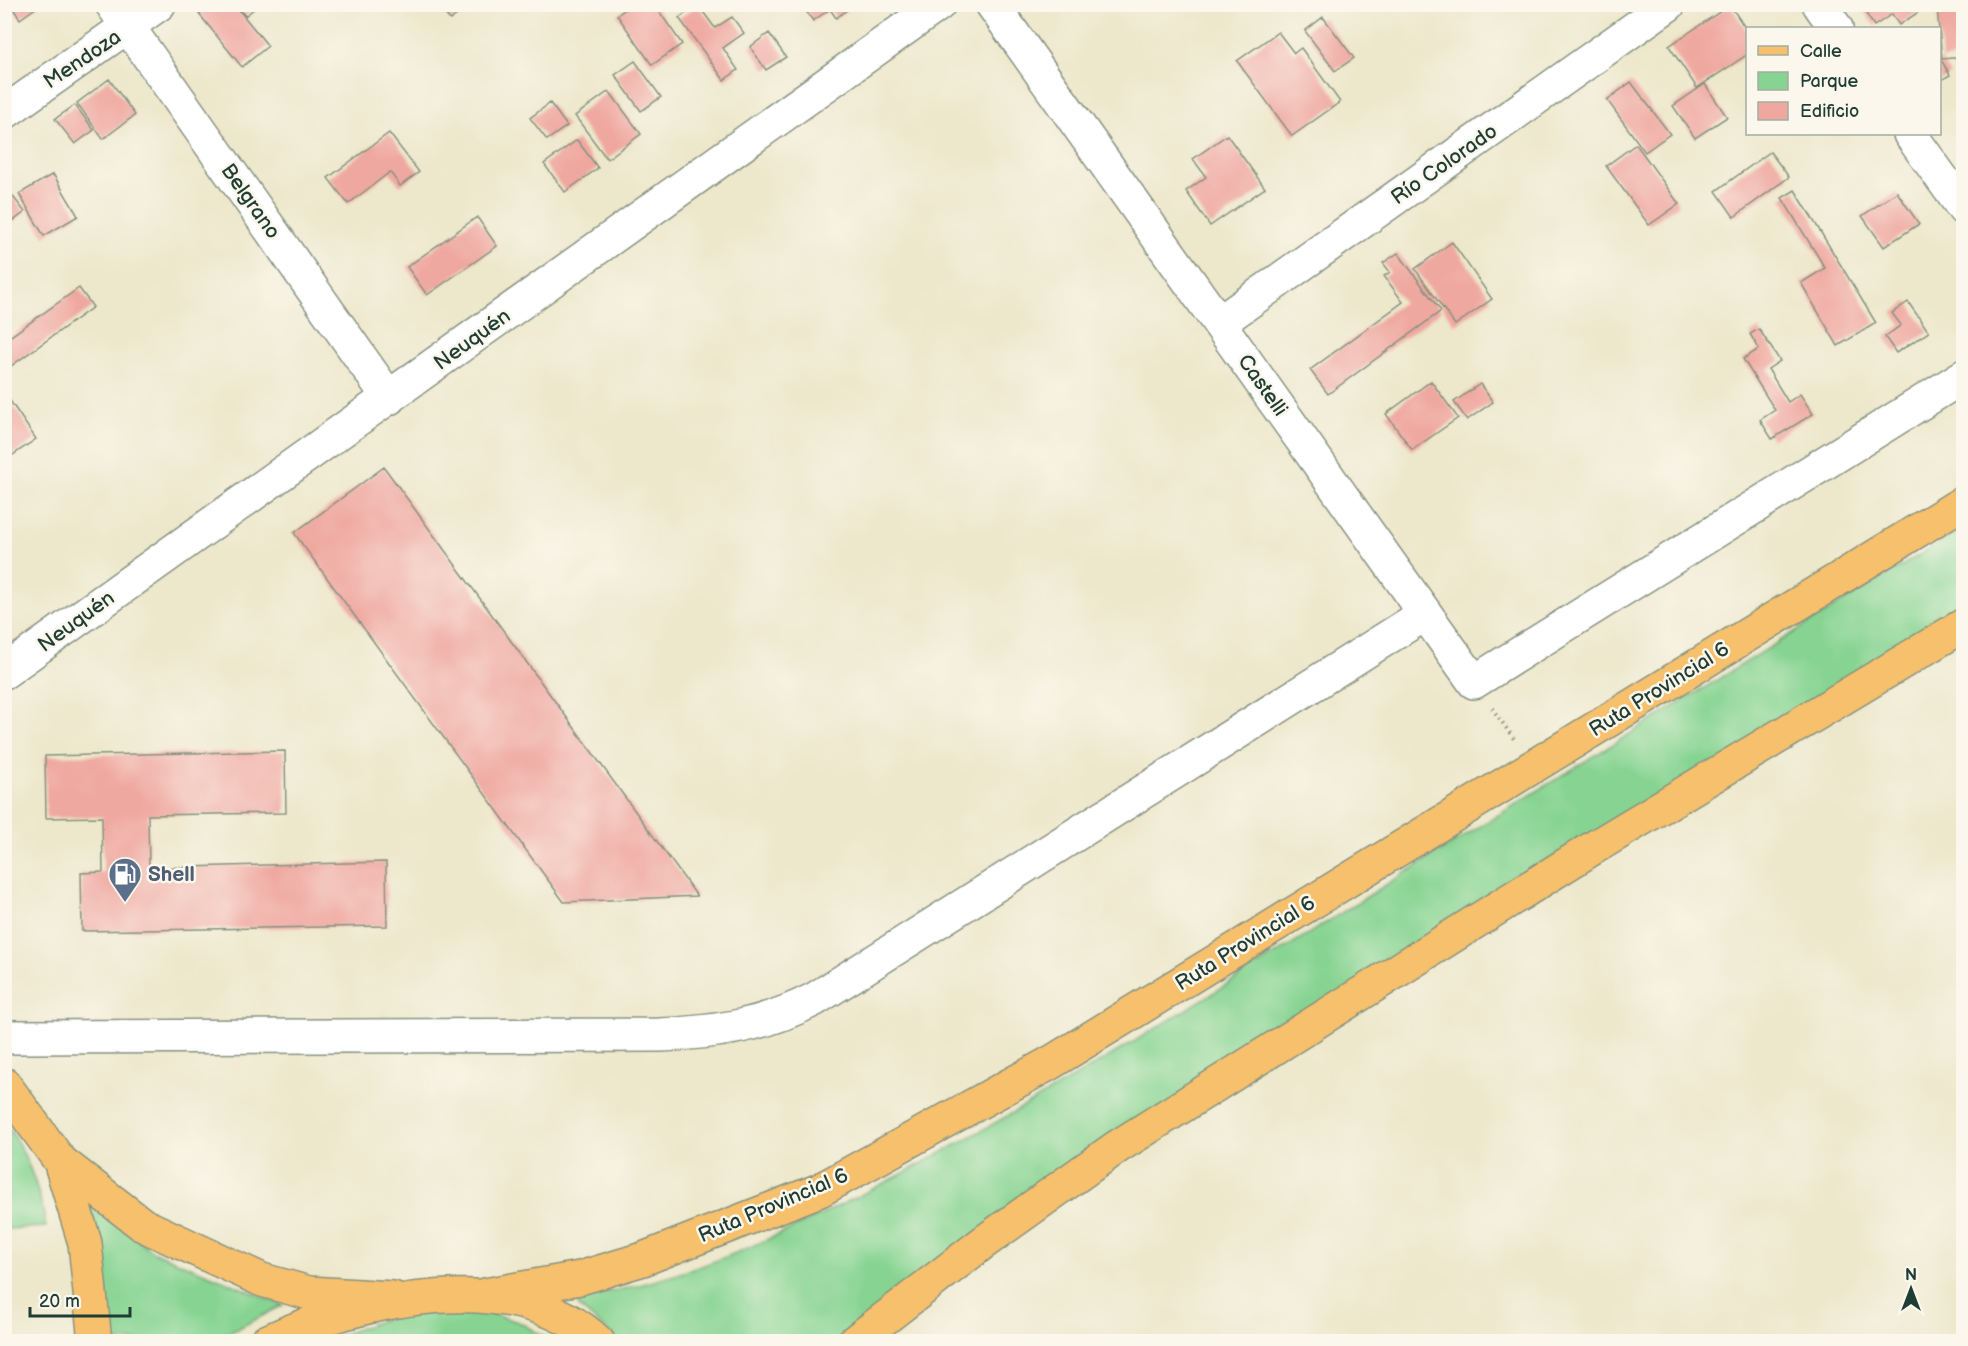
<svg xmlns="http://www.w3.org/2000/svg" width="1968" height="1346" viewBox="0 0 1968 1346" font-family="'Balsamiq Sans',sans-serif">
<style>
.green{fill:#87d492;stroke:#538863;stroke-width:1.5}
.building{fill:#efa8a0}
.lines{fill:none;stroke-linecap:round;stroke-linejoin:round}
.minor-casing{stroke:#869280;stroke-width:36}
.major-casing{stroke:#869280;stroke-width:36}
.highway-casing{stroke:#869280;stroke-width:36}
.path{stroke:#869280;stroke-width:4;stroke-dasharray:1.5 4.5;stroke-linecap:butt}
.minor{stroke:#fff;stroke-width:33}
.major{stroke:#f7c06c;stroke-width:33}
.highway{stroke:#f7c06c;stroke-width:33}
.labels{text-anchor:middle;stroke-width:5;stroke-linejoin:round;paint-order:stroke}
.street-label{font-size:21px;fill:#1f3d34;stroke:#fbf7ec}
.service-label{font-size:21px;font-weight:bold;fill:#4e5e75;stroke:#fbf7ec;text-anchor:start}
</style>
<rect width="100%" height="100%" fill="#fbf7ec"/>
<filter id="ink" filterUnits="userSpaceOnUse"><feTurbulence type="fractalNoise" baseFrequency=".0167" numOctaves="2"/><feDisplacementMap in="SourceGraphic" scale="12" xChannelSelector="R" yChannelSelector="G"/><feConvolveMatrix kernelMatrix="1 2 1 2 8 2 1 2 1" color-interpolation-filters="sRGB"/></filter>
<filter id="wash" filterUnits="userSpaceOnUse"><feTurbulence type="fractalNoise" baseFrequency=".008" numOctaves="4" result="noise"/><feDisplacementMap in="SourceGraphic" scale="24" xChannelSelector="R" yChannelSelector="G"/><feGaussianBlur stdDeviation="1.35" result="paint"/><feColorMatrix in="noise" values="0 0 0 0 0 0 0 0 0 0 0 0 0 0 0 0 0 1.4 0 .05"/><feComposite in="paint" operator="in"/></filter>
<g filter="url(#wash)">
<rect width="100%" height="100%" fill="#ede7cb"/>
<path class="green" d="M1963,528V612L853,1327L836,1341H619L579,1307L577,1302L581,1297C692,1281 801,1226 900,1175C1063,1089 1217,991 1373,893C1569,770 1767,650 1963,528Z
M5,1122C27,1154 40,1189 46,1227L5,1229Z
M82,1195L154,1252L283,1305L214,1341H106Z
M481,1310L521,1323L550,1341L321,1342L386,1319L420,1312Z"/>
<g id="blocks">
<path class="building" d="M10,4H41L20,19Z
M210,4H234L268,46L242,67L199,14Z
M236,4H260L245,16Z
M633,4H654L682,44L652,65L617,15Z
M801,4H855L836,18L830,9L813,21Z
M1860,4H1931L1899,25L1892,14L1874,26Z
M438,5H462L465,9L450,20Z
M698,5L715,28L732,17L744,33L723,48L738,70L724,80L679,18Z
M1730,5L1748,32V54L1697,88L1669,46Z
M1964,6V57L1942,59L1937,8Z
M1323,17L1354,58L1335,71L1305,31Z
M1278,32L1294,53L1301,48L1340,102L1292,136L1237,61Z
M769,33L786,57L766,70L750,47Z
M1940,58L1950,75L1940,81Z
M635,61L661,97L641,111L615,75Z
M109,79L135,115L103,139L77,103Z
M1631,82L1670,134L1645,152L1607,100Z
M1705,84L1727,117L1695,138L1673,106Z
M609,91L641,134L607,159L575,116Z
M550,103L567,126L547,140L530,118Z
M75,105L94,130L75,144L55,119Z
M389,133L419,172L400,186L390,172L348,204L328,178Z
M1227,135L1265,188L1210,226L1186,191L1206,177L1193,159Z
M577,140L598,168L565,192L544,164Z
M1636,144L1679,204L1649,225L1606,166Z
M1770,152L1789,177L1734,217L1716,191Z
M53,174L78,216L44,236L19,194Z
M4,185L25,212L4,228Z
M1795,190L1876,323L1838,346L1801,283L1825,268L1782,198Z
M1897,192L1919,224L1884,247L1862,216Z
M477,217L497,246L427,295L407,267Z
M1452,242L1492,299L1455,325L1415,269Z
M1398,253L1441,311L1328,394L1310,370L1403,302L1384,276L1390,272L1383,263Z
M79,288L93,307L4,371V341Z
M1908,302L1929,332L1896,353L1885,337L1901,325L1892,313Z
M1759,329L1780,361L1768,369L1788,402L1800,394L1813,414L1772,439L1760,420L1775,410L1743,359L1759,349L1750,334Z
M1431,381L1458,418L1412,450L1386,414Z
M1480,384L1493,402L1467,420L1454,402Z
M4,392L36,439L4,461Z
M384,467L697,896L564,902L294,533Z
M285,751L286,813L148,815L149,868L386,862L387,926L82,931L81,873L103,872L102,817L46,818L45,756Z"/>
</g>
</g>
<g filter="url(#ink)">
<use href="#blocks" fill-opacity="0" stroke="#869280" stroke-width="1.5"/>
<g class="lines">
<defs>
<path id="minor" d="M112,4L389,398
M992,4L1474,682L1964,376
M1819,4L1836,28
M4,113L159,4
M1910,134L1964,209
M1219,323L1669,4
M4,672L939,4
M4,1037L660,1035C719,1032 763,1026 815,999L1425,614"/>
<path id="major" d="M4,1084L60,1161L143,1225L262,1280L309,1293L393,1298
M60,1161L85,1243L95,1342"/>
<path id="highway" d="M485,1295L580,1278L643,1259L820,1190L1052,1062L1964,502
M266,1342C357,1299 517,1264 598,1342
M854,1342L984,1242L1117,1147L1588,851L1964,625"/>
</defs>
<use href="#minor" class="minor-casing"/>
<use href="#major" class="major-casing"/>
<use href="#highway" class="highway-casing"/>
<path class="path" d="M1492,708L1514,739"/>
<use href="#minor" class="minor"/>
<use href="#major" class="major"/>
<use href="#highway" class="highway"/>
</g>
</g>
<defs>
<symbol id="fuel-pin" viewBox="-11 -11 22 30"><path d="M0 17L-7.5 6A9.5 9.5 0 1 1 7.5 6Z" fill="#5c6f8a" stroke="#fbf7ec"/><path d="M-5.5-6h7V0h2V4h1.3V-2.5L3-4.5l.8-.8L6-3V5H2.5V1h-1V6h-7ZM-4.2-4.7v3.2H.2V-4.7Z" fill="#fff"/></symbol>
</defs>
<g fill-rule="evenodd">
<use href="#fuel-pin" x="106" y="855" width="38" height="52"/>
</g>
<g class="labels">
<g class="street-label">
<text transform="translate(82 59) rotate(-34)" y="7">Mendoza</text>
<text transform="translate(1444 164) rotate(-35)" y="7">Río Colorado</text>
<text transform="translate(251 201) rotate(55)" y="7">Belgrano</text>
<text transform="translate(472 339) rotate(-36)" y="7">Neuquén</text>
<text transform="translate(1263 385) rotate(55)" y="7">Castelli</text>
<text transform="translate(76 621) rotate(-36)" y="7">Neuquén</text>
<text transform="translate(1659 689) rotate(-32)" y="7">Ruta Provincial 6</text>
<text transform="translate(1245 943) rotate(-32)" y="7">Ruta Provincial 6</text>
<text transform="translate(773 1205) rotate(-23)" y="7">Ruta Provincial 6</text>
</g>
<g class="service-label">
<text x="148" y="881">Shell</text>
</g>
</g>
<rect width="1968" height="1346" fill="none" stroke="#fbf7ec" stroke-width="24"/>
<rect x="1746" y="27" width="195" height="108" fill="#fbf7ec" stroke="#a3ada2" stroke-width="1.5"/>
<rect x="1758" y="46" width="30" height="9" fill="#f7c06c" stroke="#a3ada2" stroke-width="1.5"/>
<text x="1800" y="57" font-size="18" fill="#1f3d34">Calle</text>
<rect x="1758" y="72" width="30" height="18" fill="#87d492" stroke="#a3ada2" stroke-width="1.5"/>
<text x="1800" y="87" font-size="18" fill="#1f3d34">Parque</text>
<rect x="1758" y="102" width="30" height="18" fill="#efa8a0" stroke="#a3ada2" stroke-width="1.5"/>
<text x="1800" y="117" font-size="18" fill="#1f3d34">Edificio</text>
<g transform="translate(1911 1289)" stroke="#fbf7ec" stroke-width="4.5" paint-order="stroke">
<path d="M0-4.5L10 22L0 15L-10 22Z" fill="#1f3d34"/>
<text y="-9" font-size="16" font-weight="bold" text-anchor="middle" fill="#1f3d34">N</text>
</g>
<path d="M30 1307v9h100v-9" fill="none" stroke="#1f3d34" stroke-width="3"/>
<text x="39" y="1307" font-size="18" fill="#1f3d34" stroke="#fbf7ec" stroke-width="4.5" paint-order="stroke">20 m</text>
</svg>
